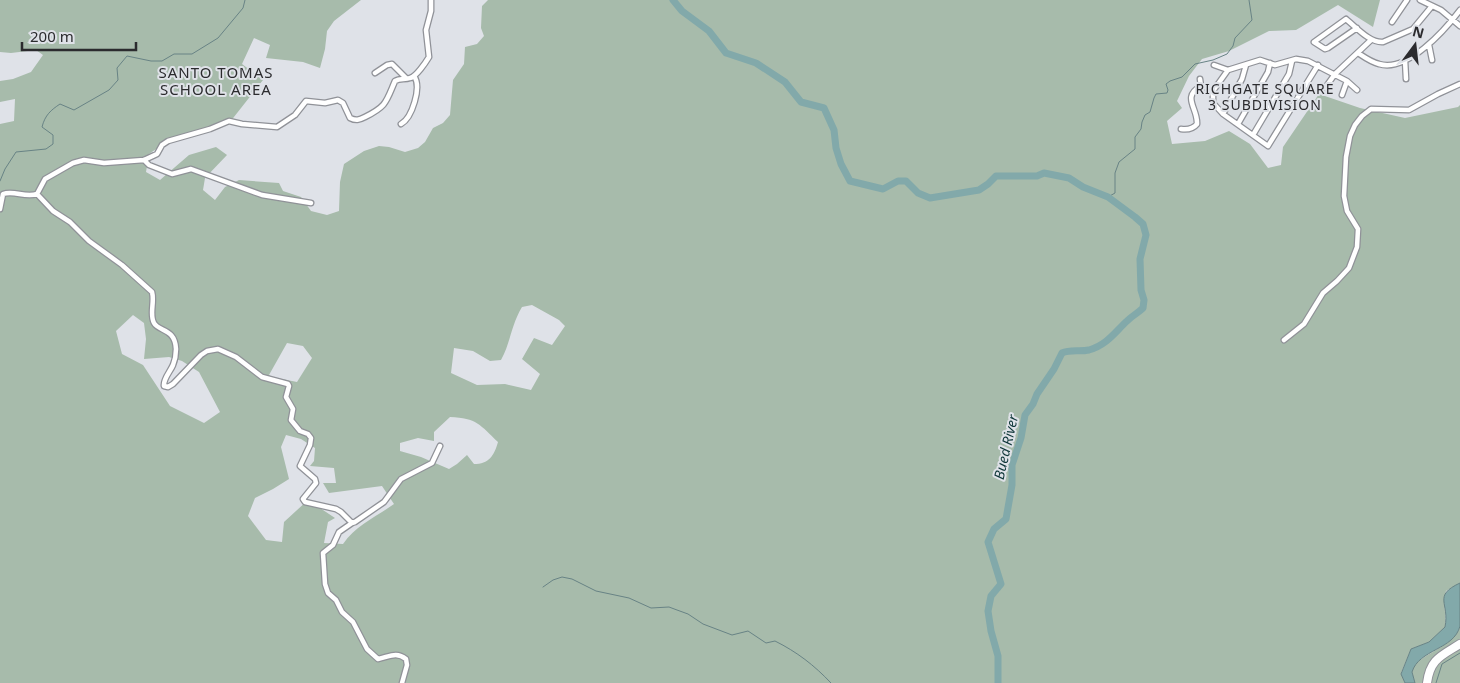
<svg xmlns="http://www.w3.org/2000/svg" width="1460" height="683" viewBox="0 0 1460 683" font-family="'Noto Sans',sans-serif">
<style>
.green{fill:#a7bbab;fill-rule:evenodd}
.water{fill:#82a9aa;stroke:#688385}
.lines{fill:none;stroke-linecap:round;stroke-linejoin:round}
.stream{stroke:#688385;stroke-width:1}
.river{stroke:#82a9aa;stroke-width:7}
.street-casing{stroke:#909298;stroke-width:7}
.highway-casing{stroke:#909298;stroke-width:10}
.street{stroke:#fff;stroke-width:4.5}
.highway{stroke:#fff;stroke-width:8}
.labels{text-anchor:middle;stroke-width:4;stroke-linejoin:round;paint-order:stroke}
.neighbourhood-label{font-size:14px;letter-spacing:1px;fill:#2b2b2e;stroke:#dfe2e8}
.water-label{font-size:14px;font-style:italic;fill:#0e3638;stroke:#dfe2e8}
.quarter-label{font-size:15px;letter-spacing:1px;fill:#2b2b2e;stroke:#dfe2e8}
</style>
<rect width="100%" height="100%" fill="#dfe2e8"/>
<path class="green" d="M0,0H361L334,21L327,31L325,49L320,68L303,62L266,58L270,45L254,38L242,64L263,80L230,122L166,142L149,154L146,172L160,180L189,155L216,147L227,155L205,178L203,190L215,200L225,187L239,180L279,183L283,191L301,197L311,211L327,215L339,211L340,182L344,164L364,151L379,146L389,147L405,152L418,148L425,142L433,128L443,123L450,115L453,80L464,64L465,47L477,44L484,36L481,28L482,6L488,0H1380L1373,27L1338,5L1296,30L1269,31L1229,51L1202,59L1189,76L1177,101L1182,108L1167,121L1172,144L1205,141L1229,131L1250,144L1268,168L1281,165L1283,147L1319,94L1360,108L1405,118L1458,107L1460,105V583L1446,591C1442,603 1447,615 1445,627L1429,642L1411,649L1401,673L1405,683H0V124L14,121L15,99L0,102V81L13,79L31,72L43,55L36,50L11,53L0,52ZM532,305L559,320L565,326L552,345L534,338L522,359L540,374L531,390L505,384L477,385L451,373L454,348L473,351L490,361L501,360C510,345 511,325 522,307ZM133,315L144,323L146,339L144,359L169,357L182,361L199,372L220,412L204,423L170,406L143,365L122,354L116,331ZM287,343L303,346L312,358L297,382L272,377L269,375ZM450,417C477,418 480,425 498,442C494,456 489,464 474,464L467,455L457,464L449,469L421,457L400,451V443L418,438L434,441V432ZM286,435L301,439L315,448L314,461L310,466L334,468L336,483H323L329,493L382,486L394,504C376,517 356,525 343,544L324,543L328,522L335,518L308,500L284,522L282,542L266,540L248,516L255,498L273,489L289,479L281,447Z
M1460,626V683H1415C1414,680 1412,675 1412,671C1414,655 1455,648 1460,626Z"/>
<path class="water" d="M1460,583V626C1454,650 1419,649 1412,672L1415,683H1405L1401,674L1411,649L1429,642L1445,627C1450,603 1432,596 1460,583Z"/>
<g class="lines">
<path class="stream" d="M0,181L5,169L16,152L46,149L53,144V135L42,127C45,115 51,110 60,104L74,110L109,90L118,80L117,68L127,56L151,61H162L174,54H192L218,38L243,8L245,0
M1108,197L1115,193V173L1119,162L1135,149V137L1141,129L1142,122L1145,115L1150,112L1154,98L1156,94L1167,93L1168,90L1166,84L1170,81L1182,77L1195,64L1213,60L1227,54L1233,46L1235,38L1252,20L1249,0
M543,587L553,580L562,577L572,579L596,591L629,598L651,608L669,607L677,610L688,614L703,624L732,635L748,631L766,643L775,641C797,652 814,665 831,683
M1436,683L1442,664L1460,653"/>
<path class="river" d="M673,0L682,11L709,31L726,53L756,63L785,82L801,102L824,108L834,130L836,148L841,164L850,181L883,189L898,181H906L918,193L930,198L979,190L988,184L996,176H1037L1044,173L1069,178L1083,187L1108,197L1135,217L1143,224L1146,235L1140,259L1141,290L1144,300L1143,308C1138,313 1132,316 1127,321C1115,332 1107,345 1089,350C1080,352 1070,349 1062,353L1054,369L1037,394L1033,404L1025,415L1021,438L1012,465V485L1006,519L994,529L988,542L1001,584L991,596L988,611L991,631L998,656V683"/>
<defs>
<path id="street" d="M1420,0L1441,10L1460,26
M1392,22L1407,0
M1357,28L1328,48L1325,49L1314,42L1346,19L1347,20C1357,28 1370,43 1383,42L1413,29L1432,6
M1429,45L1432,60
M1358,53C1364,57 1371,62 1379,64C1407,73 1445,30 1460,10
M1405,60L1406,79
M1214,65L1228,70
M1318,65L1268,146L1223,114L1213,103V91L1228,70L1260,60L1275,65L1296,59L1308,61L1347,81L1357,90
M375,73L387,65L392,64L406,78
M1200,79L1201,86
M1325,88L1335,74L1371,40
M1342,95L1347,81
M1223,114L1242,79L1246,65
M401,124C412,118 422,87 414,76
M1238,124L1268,72L1270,63
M1181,129C1188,130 1193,129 1197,124C1198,108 1181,97 1201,86L1214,89
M1253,135L1289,74L1292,61
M144,160L149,165L172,174L191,169L262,195L311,203
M37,194L53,211L70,222L89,241L122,265L152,292C155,302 149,314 154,323C159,332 175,328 176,349C176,354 175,360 173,365C170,372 163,379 164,386L168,387L173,384L201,355L207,351L218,349L236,357L262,377L288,384L289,386L286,397L293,409L291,420L300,431L308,434L311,438L310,445L300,466L315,479L316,483L303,499L305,502L336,509L341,512L352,523L355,522L384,502L401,479L432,463L440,446
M0,209L3,194C14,190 25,198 37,194L45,179L73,163L84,160L104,163L144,160L157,154L162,145L168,141L210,129L229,121L242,124L277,127L295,115L306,101L325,103L338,100L343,103L350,118C356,121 359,120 365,117C387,106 386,102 395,81C400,78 405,80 410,78C416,77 426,62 429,57L426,30L431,11V0
M1284,340L1304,324L1323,293L1337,281L1349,268L1357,247L1358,229L1347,211L1344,196L1346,157L1350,136L1355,125L1362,116L1371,109L1409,110L1438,94L1460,84
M352,523L339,532L333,545L323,553L325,584L328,593L336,600L342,612L353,622L367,649L378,659C389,657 396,651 406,659L407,665L402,683"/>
<path id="highway" d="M1427,683C1430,659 1441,656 1460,644"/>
</defs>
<use href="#street" class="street-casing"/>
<use href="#highway" class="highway-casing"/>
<use href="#street" class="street"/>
<use href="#highway" class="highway"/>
</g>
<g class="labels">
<g class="neighbourhood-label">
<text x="1265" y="94">RICHGATE SQUARE<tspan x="1265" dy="16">3 SUBDIVISION</tspan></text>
</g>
<g class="water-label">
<text transform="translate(1006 447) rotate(-77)" y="5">Bued River</text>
</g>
<g class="quarter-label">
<text x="216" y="78">SANTO TOMAS<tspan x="216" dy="17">SCHOOL AREA</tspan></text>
</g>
</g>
<g transform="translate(1415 45) rotate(15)" stroke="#dfe2e8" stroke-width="4" paint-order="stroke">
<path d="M0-4L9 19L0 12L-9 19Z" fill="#2b2b2e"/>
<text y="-8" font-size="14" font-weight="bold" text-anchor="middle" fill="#2b2b2e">N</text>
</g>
<path d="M22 42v8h114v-8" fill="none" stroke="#2b2b2e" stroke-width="2.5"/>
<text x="30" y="42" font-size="15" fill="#2b2b2e" stroke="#dfe2e8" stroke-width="4" paint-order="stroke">200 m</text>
</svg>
